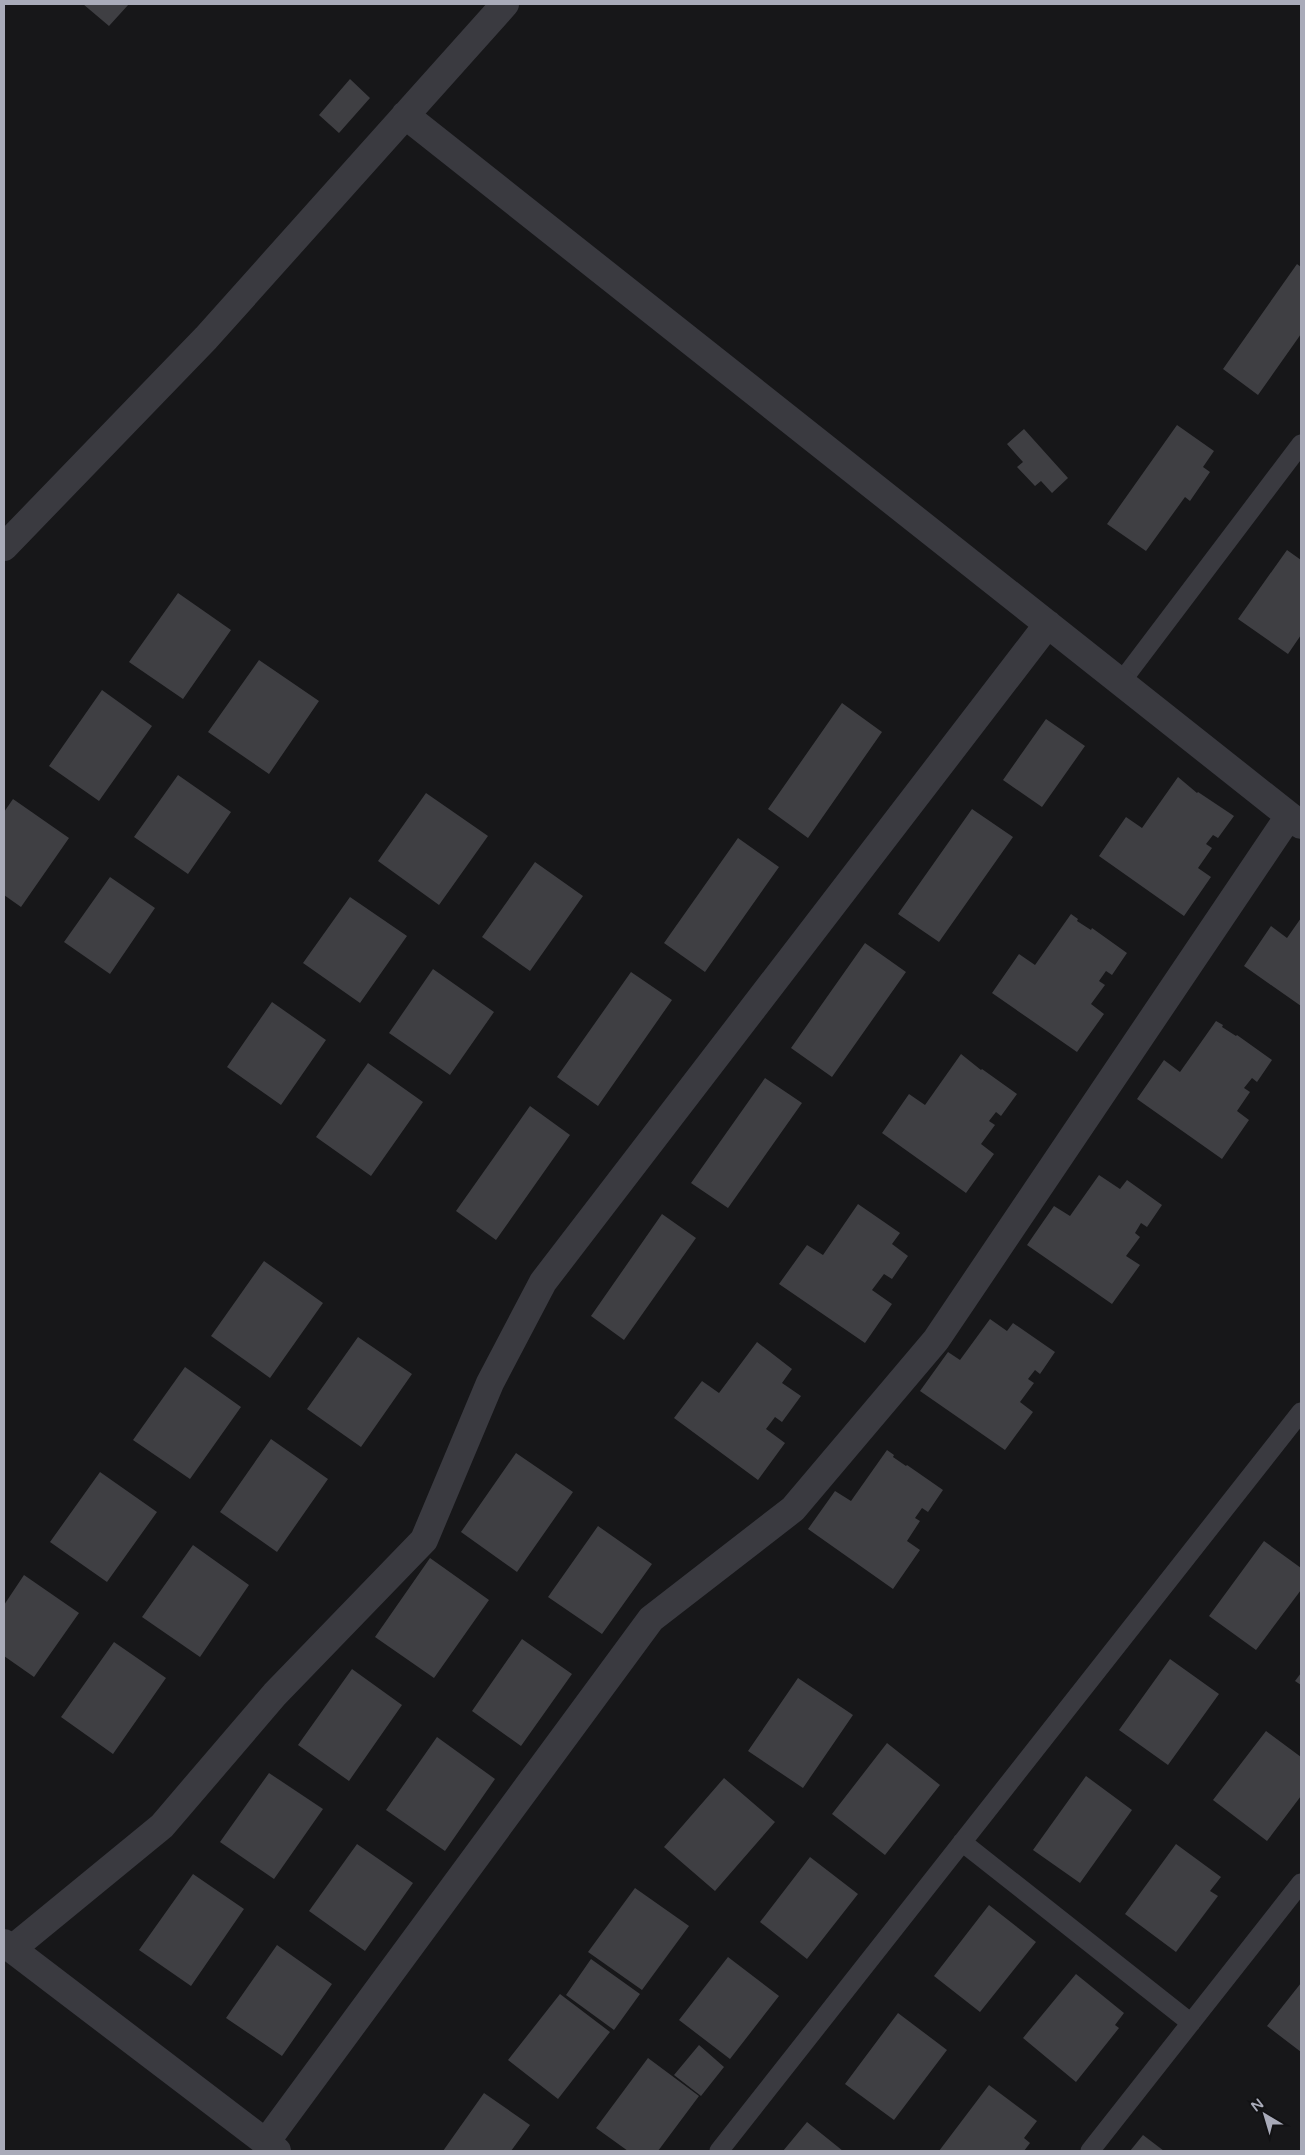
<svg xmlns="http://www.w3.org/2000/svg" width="1305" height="2155" viewBox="0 0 1305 2155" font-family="'Varela Round',sans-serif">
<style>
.building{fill:#3f3f43}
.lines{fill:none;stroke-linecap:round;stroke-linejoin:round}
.service{stroke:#3a3a40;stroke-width:19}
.minor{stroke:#3a3a40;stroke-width:28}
</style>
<rect width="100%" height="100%" fill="#171719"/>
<path class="building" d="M83,4H129L109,26Z
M350,79L370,98L339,133L319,115Z
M1297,264L1301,267V334L1258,395L1223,369Z
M1177,425L1214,451L1203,467L1210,472L1190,501L1185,497L1146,551L1107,524Z
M1024,429L1068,478L1052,493L1041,481L1035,486L1017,467L1023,462L1007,444Z
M1287,550L1301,560V635L1288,654L1238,619Z
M178,593L231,630L183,699L129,662Z
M259,660L319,701L269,774L208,732Z
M102,690L152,726L99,801L49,766Z
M842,703L882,732L808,838L768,809Z
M1046,719L1085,746L1042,807L1003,780Z
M178,775L231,812L188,874L134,837Z
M1178,777L1197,793L1198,792L1234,816L1218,838L1213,835L1206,844L1212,848L1198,868L1211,877L1184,916L1099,856L1126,817L1142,828Z
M426,793L488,836L439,905L378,861Z
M13,799L69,838L21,907L4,895V812Z
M972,809L1013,837L939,942L898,914Z
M738,838L779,867L705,972L664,943Z
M535,862L583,896L530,971L482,937Z
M110,877L155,908L110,974L64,942Z
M350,897L407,936L360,1003L303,963Z
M1071,914L1078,919L1077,921L1091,930L1092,928L1127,953L1112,975L1106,971L1099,981L1105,985L1091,1004L1104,1014L1077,1052L992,993L1019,954L1035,965Z
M1301,918V1006L1244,966L1271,926L1287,938Z
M865,943L906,972L832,1077L791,1048Z
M433,969L494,1012L450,1075L389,1033Z
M631,972L672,1000L598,1106L557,1077Z
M272,1002L326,1040L281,1105L227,1067Z
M1216,1021L1223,1025L1222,1027L1236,1036L1237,1035L1272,1060L1257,1082L1252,1078L1244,1088L1250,1092L1237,1111L1249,1120L1222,1159L1137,1099L1164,1060L1180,1072Z
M961,1054L981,1070L982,1069L1017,1094L1001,1116L996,1112L989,1121L995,1125L981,1144L994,1154L966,1193L882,1133L909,1094L925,1105Z
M368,1063L423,1102L371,1176L316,1137Z
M765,1078L802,1103L728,1208L691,1183Z
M530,1106L570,1135L496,1240L456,1211Z
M1099,1175L1120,1189L1127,1180L1162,1205L1147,1227L1141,1223L1135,1233L1140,1237L1126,1256L1140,1265L1112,1304L1027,1245L1054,1206L1070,1216Z
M858,1204L900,1233L892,1244L908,1256L892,1279L884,1274L872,1290L892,1304L865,1343L779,1284L807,1245L823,1255Z
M662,1214L696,1238L624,1340L591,1316Z
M264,1261L323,1303L270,1378L211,1336Z
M990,1319L1007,1331L1013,1323L1055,1352L1040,1374L1035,1370L1028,1379L1034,1383L1020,1402L1033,1412L1005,1450L920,1391L948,1352L960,1360Z
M358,1337L412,1374L361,1447L307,1409Z
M757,1342L792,1369L782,1383L801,1396L782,1422L775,1417L766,1429L785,1443L758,1480L674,1418L702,1381L719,1393Z
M185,1367L241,1407L190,1479L133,1440Z
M271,1439L328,1479L277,1552L220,1512Z
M887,1450L894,1455L893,1457L906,1466L907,1465L943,1490L928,1512L922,1508L915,1518L920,1521L907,1541L920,1550L893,1589L808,1529L835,1491L851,1501Z
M516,1453L573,1492L517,1572L461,1532Z
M100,1472L157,1512L107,1582L50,1542Z
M598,1526L652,1564L602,1634L548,1597Z
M1264,1541L1301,1568V1590L1256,1650L1209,1616Z
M193,1545L249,1585L200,1657L142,1617Z
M430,1558L489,1600L434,1678L375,1637Z
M24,1575L79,1613L34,1677L4,1656V1605Z
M522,1639L572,1674L521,1746L472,1711Z
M114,1642L166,1678L113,1754L61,1717Z
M1170,1659L1219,1694L1168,1765L1119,1730Z
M352,1669L402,1705L349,1781L298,1745Z
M1301,1673V1685L1295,1681Z
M798,1678L853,1715L803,1788L748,1751Z
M1266,1731L1301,1757V1796L1267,1841L1213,1800Z
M437,1737L495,1779L445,1851L386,1810Z
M887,1743L940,1785L885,1855L832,1814Z
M269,1773L323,1809L274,1879L220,1842Z
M1086,1776L1132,1810L1080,1883L1033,1850Z
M724,1778L775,1822L715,1891L664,1847Z
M357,1844L413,1883L365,1951L309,1911Z
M1176,1844L1221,1877L1210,1891L1218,1896L1176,1952L1125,1914Z
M810,1857L858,1894L807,1959L760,1922Z
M193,1874L244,1909L191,1986L139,1950Z
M635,1888L689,1926L642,1990L588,1952Z
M989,1905L1036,1942L980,2012L934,1976Z
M277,1945L332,1984L282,2056L226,2018Z
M728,1957L779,1996L730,2059L679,2020Z
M591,1959L640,1994L614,2030L566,1995Z
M1076,1974L1124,2013L1115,2025L1119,2028L1076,2082L1023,2038Z
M1301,1983V2052L1267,2026Z
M560,1994L610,2032L558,2099L508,2060Z
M898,2013L947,2050L894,2120L845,2084Z
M699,2045L724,2067L701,2096L674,2075Z
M648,2058L699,2096L658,2151H628L596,2128Z
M989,2085L1037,2121L1024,2138L1030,2143L1024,2151H939Z
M484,2093L530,2125L511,2151H443Z
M807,2122L843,2151H783Z
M1143,2135L1164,2151H1130Z"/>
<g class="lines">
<path class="service" d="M1121,682L1301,444
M962,1842L1191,2023
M719,2151L1301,1412
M1090,2151L1301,1883"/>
<path class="minor" d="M405,115L1301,825
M4,547L206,338L505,4
M4,1943L277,2151
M12,1949L162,1826L275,1694L424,1540L490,1383L543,1282L1048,624
M266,2142L651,1619L793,1509L936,1340L1289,816"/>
</g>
<rect width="1305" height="2155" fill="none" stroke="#a9abb9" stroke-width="10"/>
<g transform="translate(1265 2115) rotate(322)" stroke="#121214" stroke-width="4" paint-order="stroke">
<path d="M0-4L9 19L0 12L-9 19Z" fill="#a9abb9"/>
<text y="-8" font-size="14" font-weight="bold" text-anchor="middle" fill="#a9abb9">N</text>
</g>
</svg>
